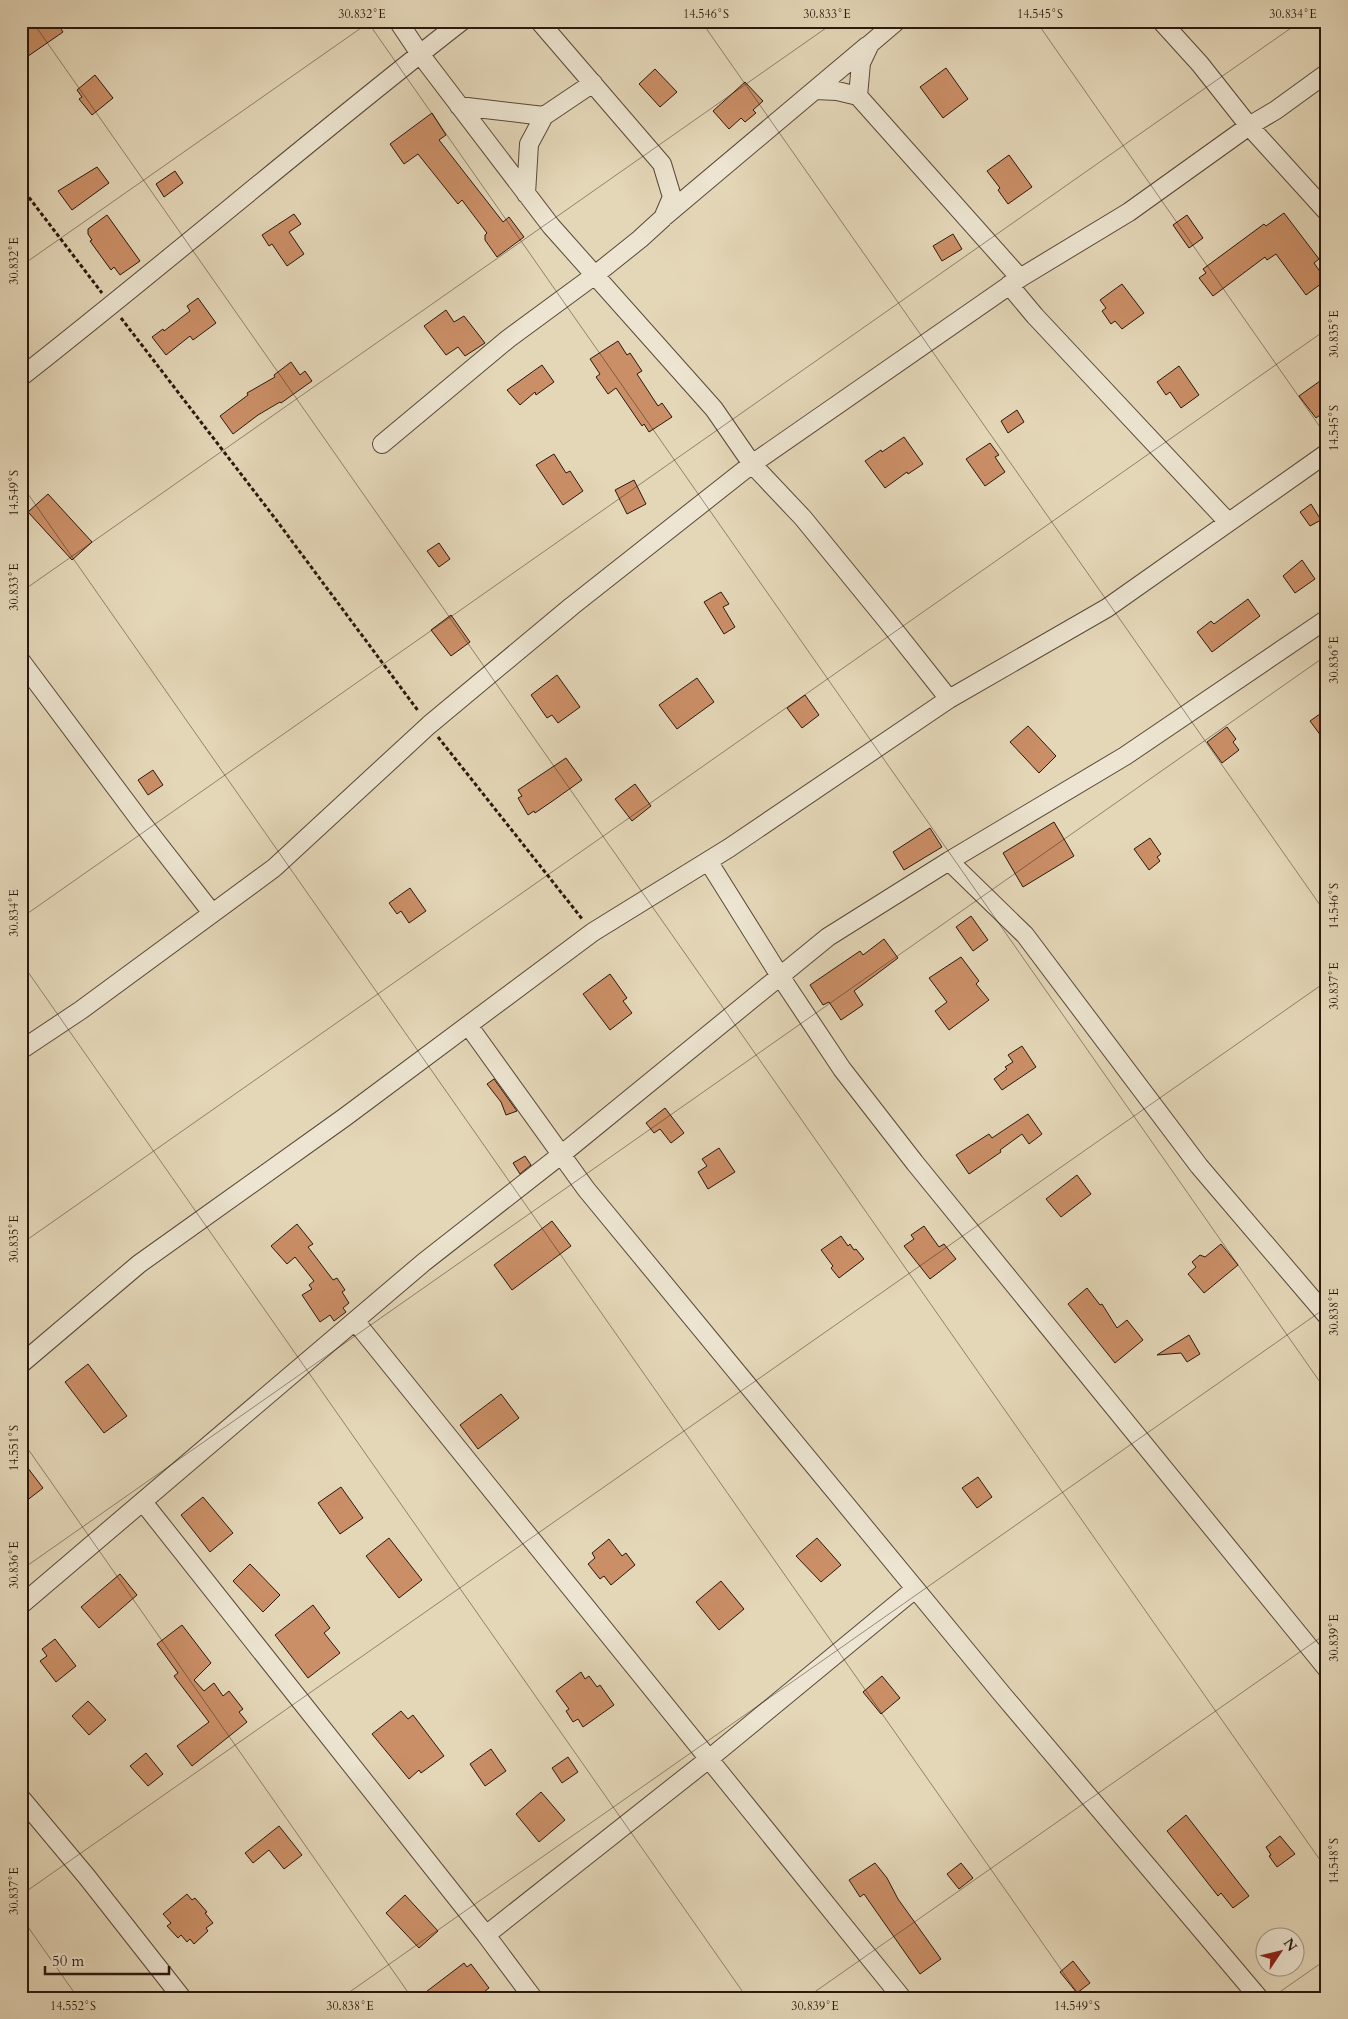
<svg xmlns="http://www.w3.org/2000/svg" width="1348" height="2019" viewBox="0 0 1348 2019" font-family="Cardo,serif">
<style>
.building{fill:#cb8f67;stroke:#2b180e}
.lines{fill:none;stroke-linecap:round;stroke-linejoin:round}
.minor-casing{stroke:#594838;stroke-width:20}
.path{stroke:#2b180e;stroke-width:3;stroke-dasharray:4 2.5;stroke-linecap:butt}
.minor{stroke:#ede5d1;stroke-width:18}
.ticks{fill:none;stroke:#2b180e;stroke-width:1;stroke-opacity:0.45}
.neatline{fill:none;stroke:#2b180e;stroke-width:2}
.ticks-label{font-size:12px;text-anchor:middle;fill:#2b180e}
</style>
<rect width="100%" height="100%" fill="#e4d7b8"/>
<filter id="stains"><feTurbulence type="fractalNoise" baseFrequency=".004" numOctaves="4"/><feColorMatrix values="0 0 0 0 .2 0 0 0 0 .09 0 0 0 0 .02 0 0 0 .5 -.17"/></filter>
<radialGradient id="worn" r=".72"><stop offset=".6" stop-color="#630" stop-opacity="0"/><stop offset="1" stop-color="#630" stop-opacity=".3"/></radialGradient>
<path class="building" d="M32,21H56L63,32L21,61V29Z
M946,68L968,99L943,118L920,87Z
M655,69L677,92L660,107L639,84Z
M95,75L113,98L92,115L79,99L82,97L77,90Z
M745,82L763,101L753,110L756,113L745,122L741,118L729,129L713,111Z
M432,113L446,135L439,140L503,222L509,217L524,237L497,257L485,240V235L487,233L462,200L458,204L418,154L404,164L390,144Z
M1009,155L1032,187L1008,204L998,190L1000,188L987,171Z
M97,167L109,183L72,210L58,191Z
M175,171L183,183L164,197L156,184Z
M1284,213L1319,259L1314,263L1326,280L1306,295L1276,254L1267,260L1265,257L1213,296L1199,278L1206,273L1203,269L1264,224L1266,226Z
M294,214L301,224L289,232L304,254L287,266L272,244L269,246L262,235Z
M107,215L140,261L120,275L114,267L111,270L90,241L92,240L88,234V229Z
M1187,215L1203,238L1189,248L1173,225Z
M953,234L962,249L942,261L933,246Z
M1122,284L1144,313L1122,329L1115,321L1111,324L1102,311L1106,308L1100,300Z
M198,298L216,323L193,340L190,336L166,355L152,337L163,329L164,331L190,311L187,306Z
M446,310L454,322L464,316L485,343L465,356L458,347L446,355L424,326Z
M618,341L627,355L630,353L642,371L637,374L658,406L662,403L672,417L649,432L644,424L642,426L616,388L608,394L596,377L600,374L590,359Z
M291,362L300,375L305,371L312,381L281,403L280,402L258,415L233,434L220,416L248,395L247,393L275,377L274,375Z
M542,365L554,382L536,395L535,392L520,405L507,390Z
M1179,366L1199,395L1181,408L1170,392L1166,395L1157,382Z
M1327,376V410L1316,418L1299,396Z
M1017,410L1024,422L1008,433L1001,421Z
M904,437L923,464L908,474L907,472L885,488L865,461L881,450L882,452Z
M990,443L999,455L995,457L1005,472L985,486L966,459Z
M554,454L566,473L570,471L583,491L563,505L536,465Z
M634,480L646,504L627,514L615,490Z
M48,494L92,542L72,560L28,512Z
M1311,504L1321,520L1310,526L1300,512Z
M439,543L450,559L439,567L427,551Z
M1302,560L1315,579L1295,593L1283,576Z
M721,592L729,604L723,607L735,627L724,634L704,602Z
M1248,599L1260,616L1212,652L1197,632L1211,621L1214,624Z
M451,615L470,642L451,656L431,630Z
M557,675L580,707L558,723L552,715L547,718L531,695Z
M697,678L714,702L677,729L659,705Z
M805,695L819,715L802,728L787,708Z
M1327,709V744L1310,721Z
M1028,726L1056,756L1039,773L1010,742Z
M1227,727L1236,739L1233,742L1239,750L1222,763L1207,742Z
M566,758L582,780L554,800L535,813L534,811L528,815L518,798L522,796L518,790Z
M153,770L163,785L148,795L138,780Z
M635,784L651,806L632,821L615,799Z
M1054,822L1074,856L1023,887L1003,853Z
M930,828L942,847L904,870L893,852Z
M1150,838L1161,854L1157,857L1160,861L1149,870L1134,849Z
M410,888L426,911L409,923L401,911L397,914L389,903Z
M971,916L988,940L973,951L956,927Z
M884,939L898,958L854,991L863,1005L841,1020L829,1002L823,1005L810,985L860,951L863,955Z
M961,957L979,981L976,984L989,1000L949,1030L935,1011L947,1002L929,978Z
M610,974L627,998L623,1001L632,1013L610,1030L583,994Z
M1022,1046L1036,1067L1002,1090L994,1079L1007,1069L1005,1067L1013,1062L1008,1055Z
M494,1079L517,1111L506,1115L501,1102L487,1084Z
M665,1108L684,1133L671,1143L660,1129L654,1133L646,1123Z
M1028,1114L1042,1134L1029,1144L1022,1134L1000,1150L1001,1152L969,1174L956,1155L989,1134L992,1138Z
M719,1148L735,1172L708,1189L698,1172L707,1166L702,1159Z
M525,1156L531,1165L520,1174L513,1163Z
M1077,1175L1091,1194L1061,1217L1046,1199Z
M552,1221L571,1246L512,1290L494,1265Z
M297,1224L313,1244L308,1247L333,1280L337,1278L345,1290L342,1292L349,1303L343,1308L346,1312L334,1321L330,1315L320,1322L302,1295L312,1289L309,1285L314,1281L295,1257L287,1264L271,1246Z
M924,1226L939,1247L944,1244L956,1259L930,1279L904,1246L914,1239L911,1235Z
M841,1236L848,1246L850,1244L854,1250L856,1249L864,1259L839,1278L831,1268L833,1266L821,1250Z
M1221,1244L1238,1265L1204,1293L1188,1274L1196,1267L1192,1262L1200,1255L1205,1257Z
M1087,1288L1100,1305L1102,1304L1117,1328L1127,1320L1143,1340L1115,1363L1068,1304Z
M1189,1335L1200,1354L1187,1362L1181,1353L1157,1355Z
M88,1364L127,1416L104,1433L65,1382Z
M501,1394L519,1418L478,1449L460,1425Z
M21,1459L43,1488L21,1505Z
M978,1477L992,1497L977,1508L962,1488Z
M341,1487L363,1518L340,1534L318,1503Z
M203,1497L233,1533L210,1552L181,1515Z
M389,1538L422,1580L399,1598L366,1556Z
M817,1538L841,1565L821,1582L796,1556Z
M609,1539L622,1556L626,1553L635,1565L611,1585L604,1576L600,1579L588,1564L595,1558L592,1553Z
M250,1564L280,1595L263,1612L233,1581Z
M120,1574L137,1595L99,1628L81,1607Z
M721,1581L744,1609L719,1630L696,1602Z
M313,1605L330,1628L324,1633L340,1653L308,1678L275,1635Z
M182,1625L211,1663L194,1680L204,1691L214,1683L223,1696L229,1691L243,1709L239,1712L247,1722L192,1766L177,1746L209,1722L174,1676L178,1673L157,1644Z
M55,1639L76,1666L56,1682L40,1661L47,1656L42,1649Z
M581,1672L585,1679L589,1676L597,1687L600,1685L614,1705L583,1727L578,1719L573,1722L566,1711L569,1709L556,1691Z
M882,1676L900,1698L881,1714L863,1692Z
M88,1701L106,1720L89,1735L72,1716Z
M401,1711L408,1719L413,1715L444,1756L421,1773L419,1770L409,1779L372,1734Z
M491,1749L506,1771L485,1786L470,1764Z
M146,1753L163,1774L148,1786L130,1766Z
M568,1757L578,1772L562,1783L552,1768Z
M541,1792L565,1820L539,1842L516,1814Z
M1186,1815L1249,1896L1233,1908L1221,1893L1218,1896L1167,1831Z
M279,1826L302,1855L284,1869L269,1850L253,1863L245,1853Z
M1280,1836L1295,1854L1277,1867L1269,1856L1271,1855L1266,1847Z
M875,1863L887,1878L898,1899L941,1959L920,1974L864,1894L860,1897L849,1880Z
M961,1863L973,1878L959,1889L947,1874Z
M187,1894L192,1900L195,1898L207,1912L205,1913L213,1923L206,1928L208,1931L194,1944L190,1939L187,1942L181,1935L178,1938L167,1926L171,1923L163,1914Z
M405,1895L438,1931L419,1948L386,1913Z
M1073,1961L1090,1983L1077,1993L1060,1972Z
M464,1963L467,1967L471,1964L489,1988L476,1998H418Z"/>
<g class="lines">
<defs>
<path id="minor" d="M398,21L420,54L551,226L714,409L752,464L803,518L888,622L949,699
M897,21L870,44L861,63L858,96L1020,278
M1161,21L1200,64L1249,126L1327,212
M815,90L837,91L858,96
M459,106L544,116L593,83
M526,194L529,144L544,116
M665,216L867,46
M1009,285L1035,316L1228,522
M21,377C170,260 313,137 462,21
M382,444L508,339L595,275L640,239L663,218L672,197L662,164L539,21
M21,661L142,823L212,913
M708,861L780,976L842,1069L915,1163L1327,1669
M949,861L1025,935L1199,1166L1327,1316
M468,1025L586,1189L1002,1694L1259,1998
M21,1050L81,1010L274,868L429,725L572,606L752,464L1020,278L1129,212L1249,126L1276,110L1327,73
M355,1321L902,1998
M21,1364L139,1264L345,1117L593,932L729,848L949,699L1107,608L1327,453
M143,1502L486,1935L533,1998
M21,1605L424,1262L562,1154L828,937L949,861L1125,756L1327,619
M21,1798L87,1877L182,1998
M486,1935L710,1758L915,1589"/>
</defs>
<use href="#minor" class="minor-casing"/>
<path class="path" d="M21,187L102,293
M121,318L274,517L419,712
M438,737L583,920"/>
<use href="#minor" class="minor"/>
</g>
<path class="ticks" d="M32,21L1327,1870M367,21L1327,1392M701,21L1327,915M1036,21L1327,437M21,266L371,21M21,484L1081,1998M21,592L836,21M21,918L1301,21M21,962L747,1998M21,1244L1327,329M21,1439L412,1998M21,1570L1327,655M21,1895L1327,981M21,1917L78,1998M341,1998L1327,1307M806,1998L1327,1633M1271,1998L1327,1959"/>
<rect width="1348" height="2019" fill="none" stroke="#e4d7b8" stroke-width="55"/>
<g transform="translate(1280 1952) rotate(55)"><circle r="24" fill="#ede5d1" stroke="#9f9383"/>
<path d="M0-4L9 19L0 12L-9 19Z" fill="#8f2418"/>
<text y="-8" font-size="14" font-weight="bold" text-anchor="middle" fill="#2b180e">N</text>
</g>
<path d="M45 1966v8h124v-8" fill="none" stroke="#2b180e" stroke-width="2.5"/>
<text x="52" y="1966" font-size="15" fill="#2b180e" stroke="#ede5d1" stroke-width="4" paint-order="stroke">50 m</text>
<rect x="28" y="28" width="1292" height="1964" class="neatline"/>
<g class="ticks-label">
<text x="362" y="18">30.832°E</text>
<text x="706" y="18">14.546°S</text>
<text x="827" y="18">30.833°E</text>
<text x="1040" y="18">14.545°S</text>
<text x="1293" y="18">30.834°E</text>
<text transform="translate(14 261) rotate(-90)" y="4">30.832°E</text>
<text transform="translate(1334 334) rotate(-90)" y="4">30.835°E</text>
<text transform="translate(1334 428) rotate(-90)" y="4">14.545°S</text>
<text transform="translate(14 493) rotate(-90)" y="4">14.549°S</text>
<text transform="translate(14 587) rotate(-90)" y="4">30.833°E</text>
<text transform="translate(1334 660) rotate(-90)" y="4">30.836°E</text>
<text transform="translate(1334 906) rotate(-90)" y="4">14.546°S</text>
<text transform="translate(14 913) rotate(-90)" y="4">30.834°E</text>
<text transform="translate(1334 986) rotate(-90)" y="4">30.837°E</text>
<text transform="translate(14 1239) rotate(-90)" y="4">30.835°E</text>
<text transform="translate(1334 1312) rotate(-90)" y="4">30.838°E</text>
<text transform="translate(14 1448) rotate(-90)" y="4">14.551°S</text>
<text transform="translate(14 1565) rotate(-90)" y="4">30.836°E</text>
<text transform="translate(1334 1638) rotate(-90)" y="4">30.839°E</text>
<text transform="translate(1334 1861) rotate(-90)" y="4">14.548°S</text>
<text transform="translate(14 1891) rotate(-90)" y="4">30.837°E</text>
<text x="73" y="2010">14.552°S</text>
<text x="350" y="2010">30.838°E</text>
<text x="815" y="2010">30.839°E</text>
<text x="1077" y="2010">14.549°S</text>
</g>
<rect width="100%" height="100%" filter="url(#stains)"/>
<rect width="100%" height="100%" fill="url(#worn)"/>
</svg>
